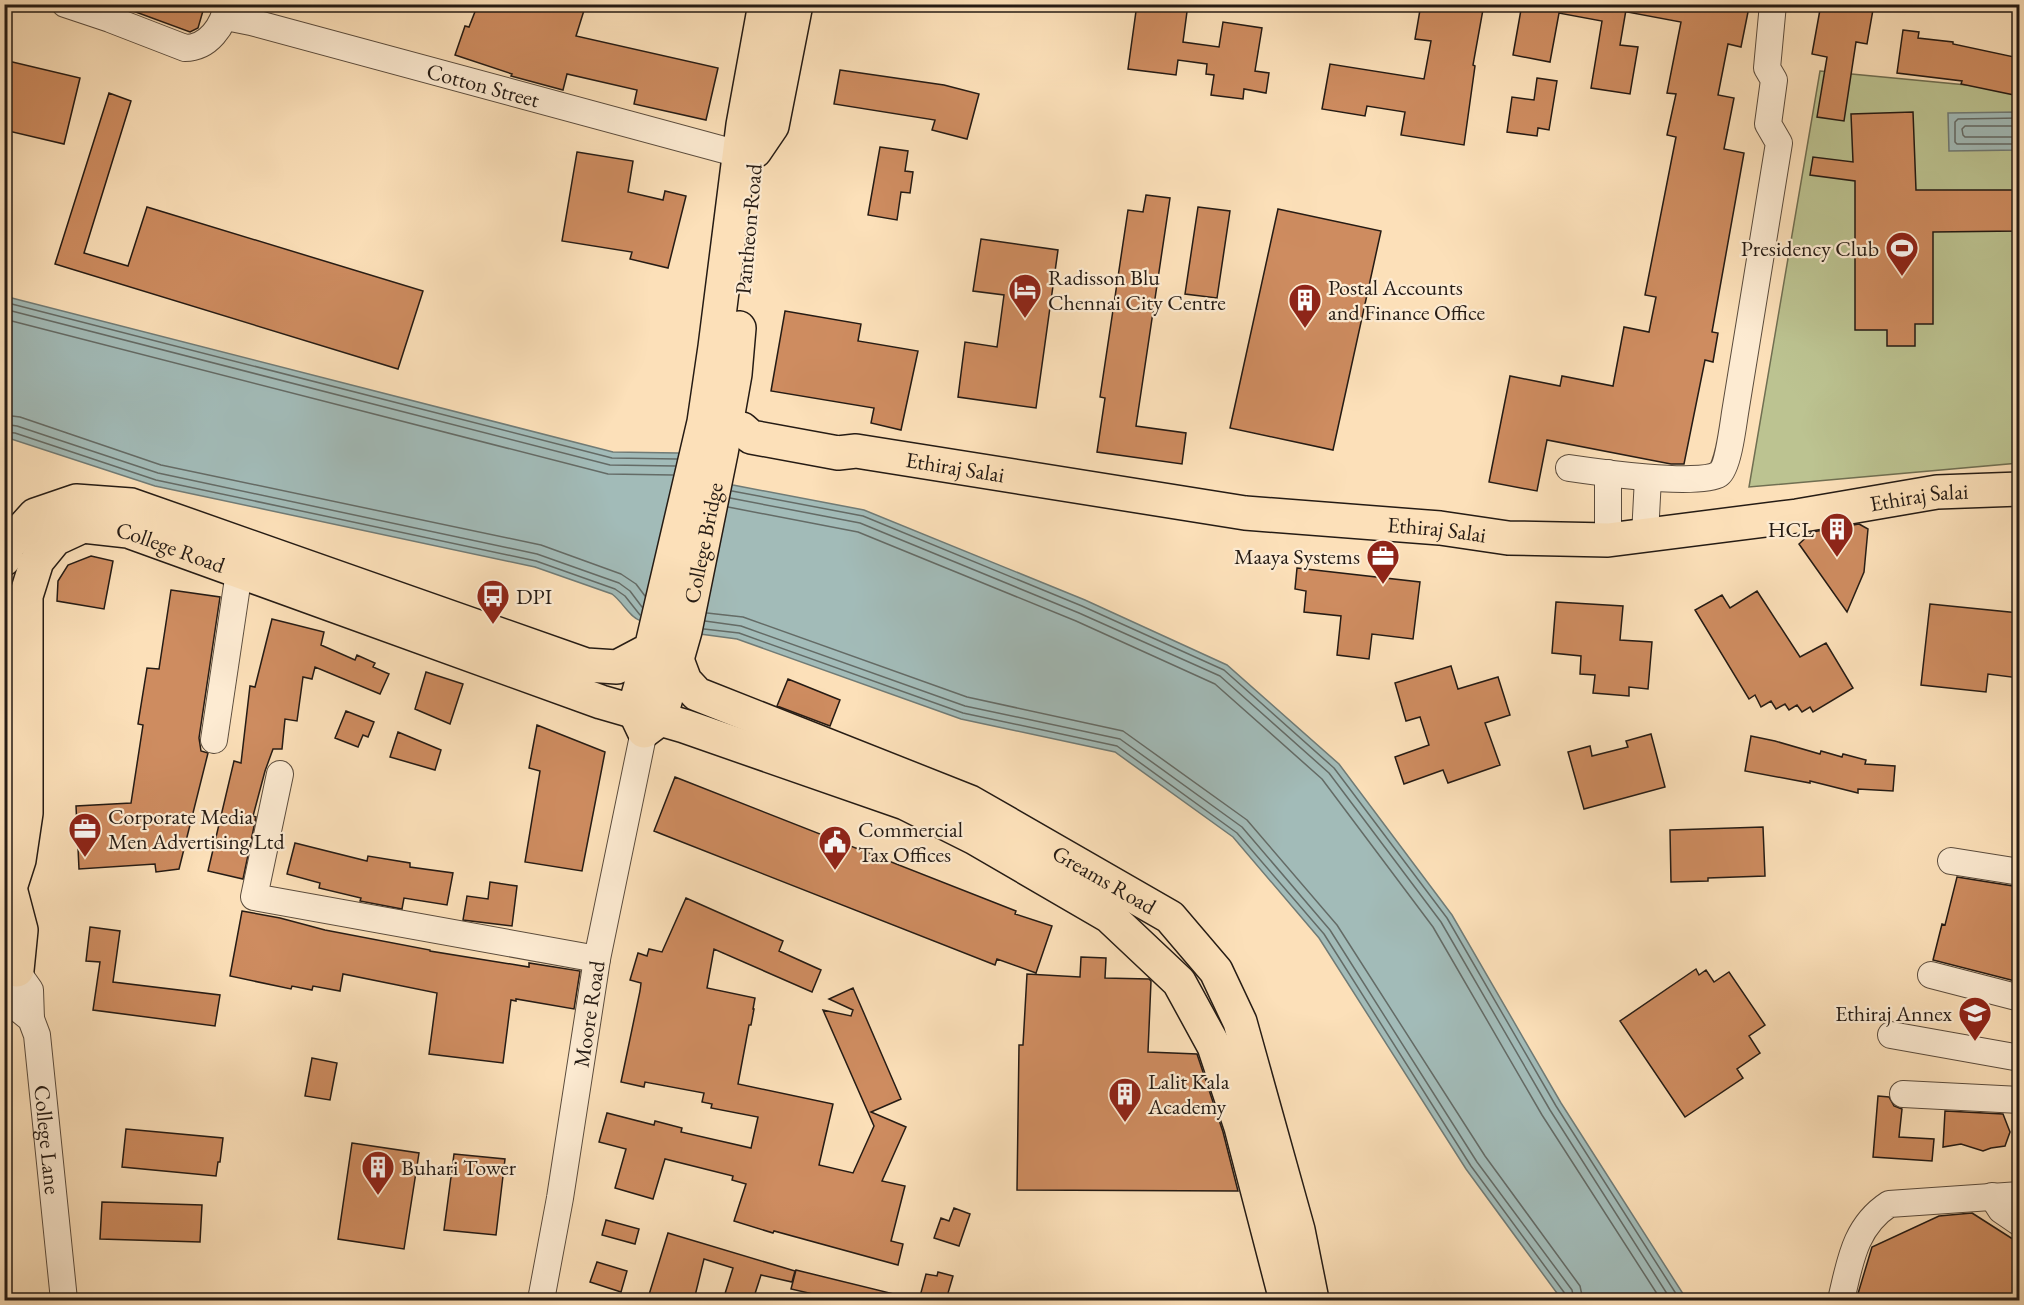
<svg xmlns="http://www.w3.org/2000/svg" width="2024" height="1305" viewBox="0 0 2024 1305" font-family="'EB Garamond',serif">
<style>
.green{fill:#bcc391;stroke:#706f52;stroke-width:1.5}
.water{fill:#a2bbb8;stroke:#707b76;stroke-width:1.5}
.lines{fill:none;stroke-linecap:round;stroke-linejoin:round}
.shore{stroke:#646b66;stroke-width:1.5}
.building{fill:#ce8c60;stroke:#251b14;stroke-width:1.5}
.minor-casing{stroke:#5b4c3d;stroke-width:28}
.major-casing{stroke:#251b14;stroke-width:36}
.minor{stroke:#fdebd2;stroke-width:26}
.major{stroke:#fce0b9;stroke-width:33}
.labels{text-anchor:middle;stroke-width:4.5;stroke-linejoin:round;paint-order:stroke}
.street-label{font-size:22px;fill:#251b14;stroke:#fdebd2}
.poi-label{font-size:22px;fill:#251b14;stroke:#fdebd2;text-anchor:start}
</style>
<rect width="100%" height="100%" fill="#fce0b9"/>
<filter id="stains"><feTurbulence type="fractalNoise" baseFrequency=".00333" numOctaves="4"/><feColorMatrix values="0 0 0 0 .2 0 0 0 0 .09 0 0 0 0 .02 0 0 0 .5 -.17"/></filter>
<radialGradient id="worn" r=".72"><stop offset=".6" stop-color="#630" stop-opacity="0"/><stop offset="1" stop-color="#630" stop-opacity=".3"/></radialGradient>
<path class="green" d="M1820,71L2019,90V463L1749,487Z"/>
<path class="water" d="M2019,112V150L1949,151L1948,113Z
M4,296L613,452L678,453L733,485L864,510L1085,600L1227,665L1339,764L1452,915L1561,1103L1687,1300H1562L1466,1169L1319,938L1233,837L1115,752L961,719L737,639L700,634L641,621C629,617 623,602 612,594L535,567L155,486L5,437Z"/>
<g class="lines">
<path class="shore" d="M2020,118L1958,119L1955,122V142L1957,144H2020
M2020,126H1965L1962,129L1963,135L1965,137H2020
M4,302L612,458L677,459
M4,309L610,465L675,466
M4,319L608,474L673,475
M4,415L20,417L161,465L541,545L621,574L636,584L645,596
M4,424L17,426L158,473L537,554L619,583L630,591L642,607
M4,432L15,433L156,480L536,561L615,589L625,596L640,615
M732,491L863,516L1082,606L1224,670L1334,768L1447,918L1556,1106L1680,1300
M730,498L860,523L1079,613L1220,676L1329,773L1441,922L1550,1110L1671,1300
M728,507L858,532L1076,621L1215,684L1322,779L1433,927L1542,1115L1661,1300
M707,613L743,617L967,697L1123,731L1247,820L1337,925L1485,1156L1580,1286L1583,1300
M705,621L741,626L965,706L1120,739L1242,827L1330,930L1477,1162L1572,1290L1574,1300
M704,629L739,633L963,713L1117,746L1237,833L1324,934L1471,1166L1566,1295L1567,1300"/>
</g>
<path class="building" d="M114,4H205L198,28L190,32Z
M478,4H586L576,36L718,68L706,120L634,104L637,90L567,74L563,90L511,76L512,74L455,55L465,26L469,27Z
M1137,4H1188L1183,42L1219,47L1223,22L1262,28L1255,71L1269,73L1266,93L1244,89L1243,99L1211,95L1214,75L1206,74L1207,64L1178,60L1176,75L1128,69Z
M1421,4H1484L1473,65L1475,66L1464,145L1401,135L1405,112L1367,106L1365,116L1322,109L1330,64L1424,79L1431,41L1415,39Z
M1522,4H1627L1620,45L1638,47L1630,94L1591,88L1602,21L1559,13L1550,62L1513,55Z
M1628,4H1734L1749,7L1741,47L1728,44L1718,95L1734,98L1724,149L1744,153L1712,332L1718,333L1713,362L1705,360L1684,464H1671L1547,440L1537,491L1489,482L1510,376L1560,386L1562,376L1613,386L1624,327L1649,332L1656,297L1645,295L1676,137L1667,135L1676,94L1667,93L1681,22L1627,12Z
M1821,4H1874L1867,44L1856,42L1844,121L1817,117L1827,57L1812,54Z
M1903,30L1919,32L1918,38L1953,42V44L2019,58V96L1961,84L1962,81L1897,73Z
M4,60L80,78L64,144L4,130Z
M840,70L944,85L979,94L967,139L932,130L935,120L834,104Z
M1537,78L1557,81L1549,130L1538,128L1537,136L1507,132L1512,97L1534,100Z
M109,93L131,101L84,253L128,266L147,207L423,291L398,369L55,264Z
M1913,112L1916,190H2019V231L1933,232V324H1915V346H1887V330H1855V181L1810,175L1813,157L1853,162L1851,114Z
M880,147L908,151L905,171L913,172L910,193L901,192L897,220L868,215Z
M577,152L633,161L628,192L663,200L665,191L686,196L668,268L630,259L632,252L562,241Z
M1146,195L1170,198L1136,426L1186,433L1182,464L1097,452L1105,398L1100,397L1128,210L1143,212Z
M1198,207L1230,211L1217,298L1185,294Z
M1278,209L1381,231L1333,450L1230,428Z
M981,239L1058,250L1036,408L958,397L965,342L997,347L1004,295L973,291Z
M785,311L861,324L858,341L918,351L901,430L871,423L874,408L771,391Z
M1859,524L1868,529L1864,572L1847,612L1799,544L1812,532Z
M91,556L113,561L104,609L57,601L58,581L68,565Z
M1297,568L1420,582L1413,639L1372,634L1369,659L1337,655L1341,616L1304,612L1306,591L1295,589Z
M171,590L220,597L199,738L201,751L208,753L179,869L156,872L155,864L79,869L76,806L131,803L143,725L138,724L147,668L159,669Z
M1757,591L1800,657L1826,643L1853,688L1813,712L1810,707L1802,712L1797,705L1789,710L1785,704L1776,709L1771,701L1761,707L1755,695L1749,699L1695,610L1722,595L1730,608Z
M1556,602L1623,606L1620,640L1652,642L1648,689L1629,687V696L1593,693L1595,675L1580,674L1581,656L1552,653Z
M1930,604L2019,613V678L1988,674L1986,692L1921,685Z
M272,619L324,632L321,645L355,660L357,655L375,663L373,667L389,674L380,694L315,667L312,679L303,677L297,721L285,719L282,749H273L265,771L253,816L256,817L243,879L208,871L234,761L241,763L250,686L255,687Z
M1451,666L1458,689L1498,677L1510,715L1485,723L1500,765L1448,783L1443,770L1404,784L1395,757L1429,745L1420,717L1406,721L1395,683Z
M426,672L463,684L450,724L415,709Z
M788,679L840,700L830,726L777,706Z
M346,711L374,722L368,737L363,735L358,747L335,738Z
M537,725L605,752L582,871L525,862L540,771L529,768Z
M398,732L441,750L435,770L390,757Z
M1651,734L1665,787L1584,809L1568,752L1590,746L1592,756L1628,747L1626,741Z
M1751,736L1775,741L1820,754L1821,751L1842,757L1843,754L1866,760L1865,764L1895,766L1893,791L1858,789V793L1810,781V783L1745,771Z
M675,777L1016,911L1015,914L1052,926L1036,973L997,959L995,965L654,831Z
M1763,827L1765,876L1708,878V881L1671,882L1670,830Z
M295,843L367,861L368,856L410,863V867L453,873L447,905L404,898L402,909L360,901L361,898L319,888L320,883L287,874Z
M1957,877L2019,887V982L1933,960L1942,924L1945,925Z
M490,882L517,886L512,926L463,920L467,896L488,899Z
M686,898L783,941L779,951L821,970L812,992L714,949L707,988L755,998L753,1009H754L751,1025H749L738,1084L833,1104L819,1165L853,1173L874,1126L823,1010L851,1016L853,1010L829,999L853,988L901,1099L871,1112L906,1127L882,1181L905,1186L891,1241L903,1244L898,1265L774,1231L773,1233L734,1221L746,1184L732,1180L733,1176L665,1159L653,1199L615,1188L626,1149L599,1142L607,1113L654,1125L655,1121L682,1128L681,1132L751,1148L758,1117L711,1108L712,1104L702,1102L704,1093L645,1082L644,1087L621,1082L640,991L641,983L630,980L638,953L647,956L649,949L662,952Z
M242,911L280,918L325,930L430,950V951L529,967V963L580,971L574,1009L516,999V1001L511,1000L503,1063L429,1054L437,993L343,974L340,991L313,986L312,990L292,986L291,989L230,976Z
M90,927L120,931L113,982L220,995L215,1026L93,1010L100,962L86,961Z
M1081,957L1106,958L1105,978L1149,979L1151,981L1148,1052L1197,1054L1223,1132L1238,1191L1017,1190L1019,1045H1023L1027,974L1080,977Z
M1696,969L1699,975L1706,970L1714,982L1729,972L1765,1025L1749,1036L1760,1053L1737,1069L1743,1078L1685,1117L1620,1021Z
M312,1058L337,1063L330,1100L305,1096Z
M1878,1096L1889,1097L1894,1106L1902,1109L1899,1137L1934,1139L1932,1161L1873,1157Z
M1945,1111L2003,1114L2010,1132L2005,1146L1991,1148L1983,1151L1961,1144L1943,1147Z
M126,1129L223,1138L220,1162H218L216,1176L122,1167Z
M352,1143L419,1153L404,1249L338,1239Z
M454,1154L505,1159L496,1235L444,1230Z
M102,1202L202,1205L200,1242L100,1239Z
M954,1208L970,1214L959,1246L934,1238L941,1218L949,1221Z
M1972,1213L2019,1243V1300H1862L1857,1297L1872,1247L1939,1216Z
M606,1220L639,1229L635,1244L602,1235Z
M668,1233L795,1271L792,1282L761,1275L753,1300H723L733,1268L704,1259L694,1300H658L648,1298Z
M597,1262L627,1271L621,1292L590,1282Z
M796,1270L894,1294V1300H839L791,1289Z
M938,1272L953,1276L946,1300H919L926,1274L937,1276Z"/>
<g class="lines">
<defs>
<g id="minor">
<path d="M65,4L110,19L185,48C208,48 224,26 227,4"/>
<path id="s1" d="M226,17L251,22L739,154"/>
<path d="M1569,468C1596,472 1699,487 1719,474C1728,467 1733,426 1735,413C1750,323 1764,233 1779,143L1768,124L1774,80L1767,68L1773,4"/>
<path d="M1645,535L1648,478"/>
<path d="M1608,540V473"/>
<path d="M214,740L239,572"/>
<path d="M280,774L254,897L597,959"/>
<path d="M1951,861L2020,872"/>
<path d="M6,956L30,990L31,1019"/>
<path d="M1931,975L2020,998"/>
<path id="s2" d="M4,993L11,1003L31,1019L37,1035L64,1300"/>
<path d="M1891,1035L2020,1058"/>
<path d="M1903,1094L2020,1100"/>
<path d="M1992,1196L2001,1210L2020,1223"/>
<path id="s3" d="M541,1300L560,1198L597,959L644,731"/>
<path d="M1841,1300C1850,1263 1854,1227 1889,1204L2020,1195"/>
</g>
<g id="major">
<path d="M755,151L772,126L796,4"/>
<path id="s4" d="M742,429L751,437L838,453L856,451L1245,513L1440,528L1508,538L1608,540L1797,516L1937,492L2020,489"/>
<path d="M4,559L8,545L35,515L76,501L131,505L586,665L617,667L651,649L704,422L715,347L743,125L765,4"/>
<path id="s5" d="M651,649L634,710L644,731L660,719L685,631L721,453L735,374L739,328"/>
<path id="s6" d="M676,657L685,681L697,694L970,802L1170,917L1216,971L1240,1022L1298,1230L1312,1300"/>
<path d="M10,888L21,930L17,970"/>
<path id="s7" d="M4,900L10,888L19,860L26,813V596L37,561L55,539L83,526L128,531L601,702L684,726L905,803L975,838L1109,916L1179,982L1214,1046L1241,1127L1286,1300"/>
</g>
</defs>
<use href="#minor" class="minor-casing"/>
<use href="#major" class="major-casing"/>
<use href="#minor" class="minor"/>
<use href="#major" class="major"/>
</g>
<defs>
<symbol id="stadium-pin" viewBox="-11 -11 22 30"><path d="M0 17L-7.5 6A9.5 9.5 0 1 1 7.5 6Z" fill="#8f2418" stroke="#fdebd2"/><path d="M0-5a6.5 5 0 1 0 0 10a6.5 5 0 1 0 0-10ZM-3.5-1.8h7v3.6h-7Z" fill="#fff"/></symbol>
<symbol id="hotel-pin" viewBox="-11 -11 22 30"><path d="M0 17L-7.5 6A9.5 9.5 0 1 1 7.5 6Z" fill="#8f2418" stroke="#fdebd2"/><path d="M-6-4.5h1.5V1H6V5H4.5V3h-9V5H-6ZM-4 0a1.8 1.8 0 1 1 3.6 0ZM.5 0V-2.5h3Q6-2.5 6 0Z" fill="#fff"/></symbol>
<symbol id="building-pin" viewBox="-11 -11 22 30"><path d="M0 17L-7.5 6A9.5 9.5 0 1 1 7.5 6Z" fill="#8f2418" stroke="#fdebd2"/><path d="M-4-6H4V6H1V3H-1V6H-4ZM-2.5-4.3h1.7v1.8h-1.7ZM.8-4.3h1.7v1.8H.8ZM-2.5-1h1.7V.8h-1.7ZM.8-1h1.7V.8H.8Z" fill="#fff"/></symbol>
<symbol id="office-pin" viewBox="-11 -11 22 30"><path d="M0 17L-7.5 6A9.5 9.5 0 1 1 7.5 6Z" fill="#8f2418" stroke="#fdebd2"/><path d="M-6-3h4V-5.5h4V-3h4V5H-6ZM-1-4.5V-3h2v-1.5ZM-6 0V1H6V0Z" fill="#fff"/></symbol>
<symbol id="bus-pin" viewBox="-11 -11 22 30"><path d="M0 17L-7.5 6A9.5 9.5 0 1 1 7.5 6Z" fill="#8f2418" stroke="#fdebd2"/><path d="M-5-6H5V4H4V6H2V4H-2V6H-4V4H-5ZM-3.5-4V0h7V-4ZM-3.5 1.2v1.5H-2V1.2ZM2 1.2v1.5H3.5V1.2Z" fill="#fff"/></symbol>
<symbol id="civic-pin" viewBox="-11 -11 22 30"><path d="M0 17L-7.5 6A9.5 9.5 0 1 1 7.5 6Z" fill="#8f2418" stroke="#fdebd2"/><path d="M-.6-6.5H3V-4.5H.6V-3L4-1V1h2V6H-6V1h2V-1L-.6-3ZM-1.2 2.5V6h2.4V2.5Z" fill="#fff"/></symbol>
<symbol id="university-pin" viewBox="-11 -11 22 30"><path d="M0 17L-7.5 6A9.5 9.5 0 1 1 7.5 6Z" fill="#8f2418" stroke="#fdebd2"/><path d="M0-5L7-2L0 1L-7-2ZM-4 1L0 2.5L4 1V4Q0 6-4 4Z" fill="#fff"/></symbol>
</defs>
<g fill-rule="evenodd">
<use href="#stadium-pin" x="1883" y="229" width="38" height="52"/>
<use href="#hotel-pin" x="1006" y="271" width="38" height="52"/>
<use href="#building-pin" x="1286" y="281" width="38" height="52"/>
<use href="#building-pin" x="1818" y="510" width="38" height="52"/>
<use href="#office-pin" x="1364" y="537" width="38" height="52"/>
<use href="#bus-pin" x="474" y="577" width="38" height="52"/>
<use href="#office-pin" x="66" y="810" width="38" height="52"/>
<use href="#civic-pin" x="816" y="823" width="38" height="52"/>
<use href="#university-pin" x="1956" y="994" width="38" height="52"/>
<use href="#building-pin" x="1106" y="1075" width="38" height="52"/>
<use href="#building-pin" x="359" y="1148" width="38" height="52"/>
</g>
<g class="labels">
<g class="street-label">
<text dy="8" stroke="none"><textPath href="#s1" startOffset="266">Cotton Street</textPath></text>
<text transform="translate(748 229) rotate(-85)" y="8">Pantheon Road</text>
<text dy="8" stroke="none"><textPath href="#s4" startOffset="219">Ethiraj Salai</textPath></text>
<text dy="8" stroke="none"><textPath href="#s4" startOffset="1191">Ethiraj Salai</textPath></text>
<text dy="8" stroke="none"><textPath href="#s4" startOffset="705">Ethiraj Salai</textPath></text>
<text dy="8" stroke="none"><textPath href="#s5" startOffset="288">College Bridge</textPath></text>
<text dy="8" stroke="none"><textPath href="#s7" startOffset="494">College Road</textPath></text>
<text dy="8" stroke="none"><textPath href="#s6" startOffset="492">Greams Road</textPath></text>
<text dy="8" stroke="none"><textPath href="#s3" startOffset="290">Moore Road</textPath></text>
<text dy="8" stroke="none"><textPath href="#s2" startOffset="160">College Lane</textPath></text>
</g>
<g class="poi-label">
<text x="1879" y="256" text-anchor="end">Presidency Club</text>
<text x="1048" y="285">Radisson Blu<tspan x="1048" dy="25">Chennai City Centre</tspan></text>
<text x="1328" y="295">Postal Accounts<tspan x="1328" dy="25">and Finance Office</tspan></text>
<text x="1814" y="537" text-anchor="end">HCL</text>
<text x="1360" y="564" text-anchor="end">Maaya Systems</text>
<text x="516" y="604">DPI</text>
<text x="108" y="824">Corporate Media<tspan x="108" dy="25">Men Advertising Ltd</tspan></text>
<text x="858" y="837">Commercial<tspan x="858" dy="25">Tax Offices</tspan></text>
<text x="1952" y="1021" text-anchor="end">Ethiraj Annex</text>
<text x="1148" y="1089">Lalit Kala<tspan x="1148" dy="25">Academy</tspan></text>
<text x="401" y="1175">Buhari Tower</text>
</g>
</g>
<rect width="2024" height="1305" fill="none" stroke="#fce0b9" stroke-width="24"/>
<rect x="6" y="6" width="2012" height="1293" fill="none" stroke="#251b14" stroke-width="3"/>
<rect x="12" y="12" width="2000" height="1281" fill="none" stroke="#251b14" stroke-width="1.5"/>
<rect width="100%" height="100%" filter="url(#stains)"/>
<rect width="100%" height="100%" fill="url(#worn)"/>
</svg>
